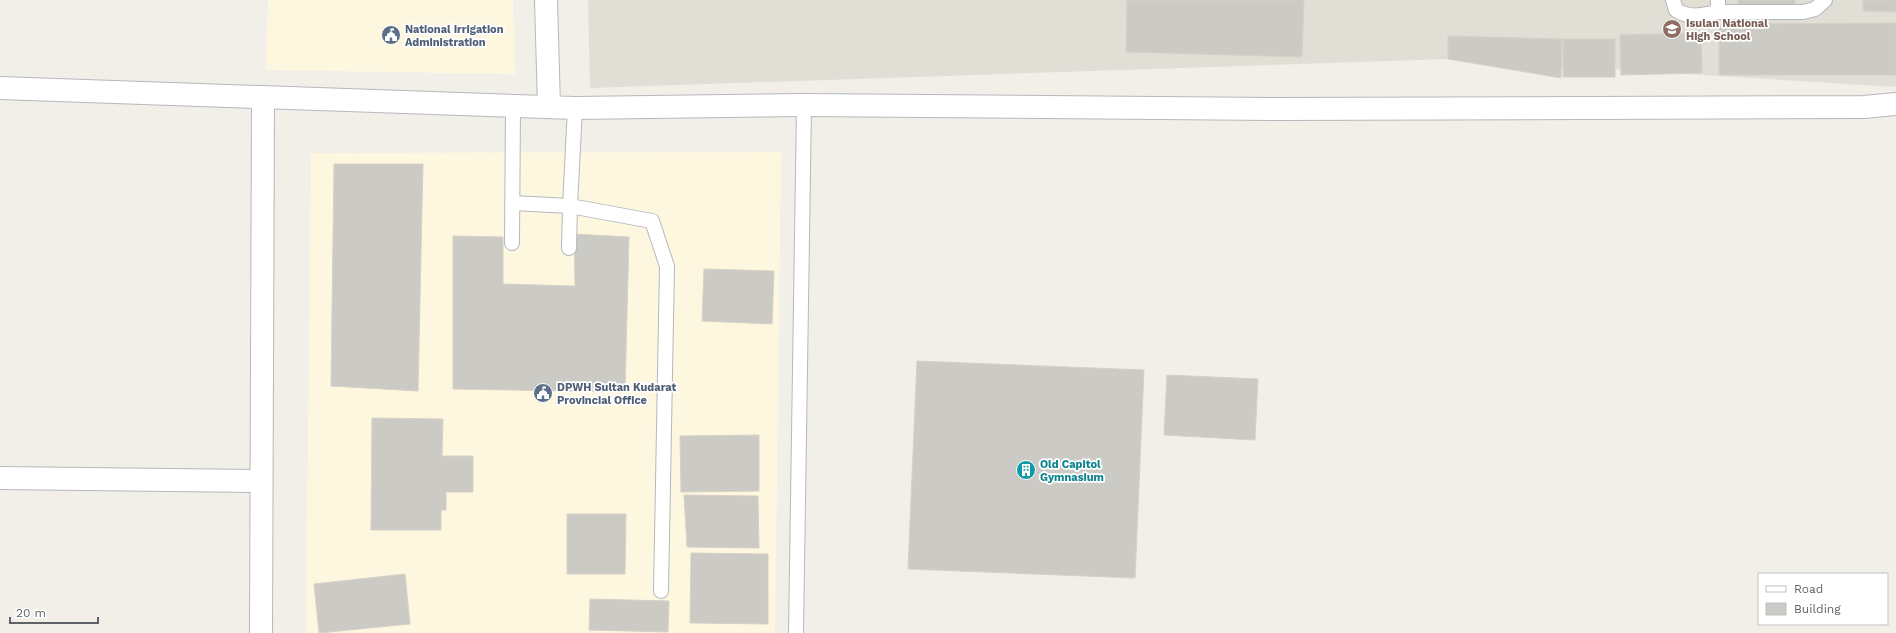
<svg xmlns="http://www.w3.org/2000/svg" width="1896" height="633" viewBox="0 0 1896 633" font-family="'Work Sans',sans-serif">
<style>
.commercial{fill:#fef7e0}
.education{fill:#e1ded6}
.building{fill:#cccac5;stroke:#d6d1c6}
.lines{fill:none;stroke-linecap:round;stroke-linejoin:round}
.lane-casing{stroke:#b5b8bc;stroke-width:16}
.street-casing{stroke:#b5b8bc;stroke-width:24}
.lane{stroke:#fff;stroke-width:14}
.street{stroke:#fff;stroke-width:22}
.labels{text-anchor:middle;stroke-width:3.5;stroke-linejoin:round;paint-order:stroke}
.education-label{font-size:11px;font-weight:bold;fill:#785e54;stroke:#fff;text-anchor:start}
.service-label{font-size:11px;font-weight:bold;fill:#4e5e75;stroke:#fff;text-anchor:start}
.culture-label{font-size:11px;font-weight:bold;fill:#0d838f;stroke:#fff;text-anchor:start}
</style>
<rect width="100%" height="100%" fill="#f1efe8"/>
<path class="commercial" d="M268,0H513L515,74L266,70Z
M781,152L775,633H306L311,153Z"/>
<path class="education" d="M588,0H1896V87L1448,59L590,88Z"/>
<path class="building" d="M1127,0H1304L1302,57L1126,52Z
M1738,0H1795V8L1738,7Z
M1863,0H1896V12L1863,11Z
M1896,23V75H1719V24Z
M1701,33L1702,73L1621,75L1620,35Z
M1448,36L1562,39L1561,78L1448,59Z
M1563,39H1615V77H1563Z
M334,164H423L418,391L331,386Z
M574,234L629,237L625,392L453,389V236L503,237V284L575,286Z
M704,269L774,271L772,324L702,321Z
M917,361L1144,370L1135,578L908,569Z
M1167,375L1258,379L1255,440L1164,435Z
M372,418L443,419L442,456H473V492H446V510H441V530H371Z
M759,435V491L681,492L680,436Z
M684,495L758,496L759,548L687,547Z
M567,514H626L625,574H567Z
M691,553L768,554V624L690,623Z
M405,574L410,624L319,633L314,584Z
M590,599L669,601L668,632L589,630Z"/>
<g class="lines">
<defs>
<path id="lane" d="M1673,0L1676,10C1690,19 1703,15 1718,12
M1718,0V12H1803L1815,9L1825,0
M512,203L570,206L652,221L667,266L661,591
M512,243L513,106
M569,248L570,206L575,108
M796,633L804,105"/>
<path id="street" d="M546,0L549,107
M0,88L575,108L804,105L1276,109L1864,107L1896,104
M0,478L261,481
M261,633L263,97"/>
</defs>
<use href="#lane" class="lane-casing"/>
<use href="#street" class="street-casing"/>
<use href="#lane" class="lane"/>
<use href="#street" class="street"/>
</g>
<defs>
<symbol id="school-disc" viewBox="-11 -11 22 22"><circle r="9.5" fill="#8d6e63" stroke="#fff"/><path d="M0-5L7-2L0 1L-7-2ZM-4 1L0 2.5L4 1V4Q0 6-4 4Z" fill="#fff"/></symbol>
<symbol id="civic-disc" viewBox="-11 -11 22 22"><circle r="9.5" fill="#5c6f8a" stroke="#fff"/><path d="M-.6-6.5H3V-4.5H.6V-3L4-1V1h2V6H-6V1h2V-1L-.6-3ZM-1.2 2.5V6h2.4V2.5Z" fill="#fff"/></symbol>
<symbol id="building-disc" viewBox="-11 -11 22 22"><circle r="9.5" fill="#0f9aa8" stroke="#fff"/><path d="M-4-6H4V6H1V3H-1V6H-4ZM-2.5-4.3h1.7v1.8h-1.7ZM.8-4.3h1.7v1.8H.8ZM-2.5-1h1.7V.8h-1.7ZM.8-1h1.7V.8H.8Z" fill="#fff"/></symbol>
</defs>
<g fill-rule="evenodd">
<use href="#school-disc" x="1661" y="18" width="22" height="22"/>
<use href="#civic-disc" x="380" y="24" width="22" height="22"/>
<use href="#civic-disc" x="532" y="382" width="22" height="22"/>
<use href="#building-disc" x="1015" y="459" width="22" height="22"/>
</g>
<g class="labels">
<g class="education-label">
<text x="1686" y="27">Isulan National<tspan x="1686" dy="13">High School</tspan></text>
</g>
<g class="service-label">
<text x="405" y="33">National Irrigation<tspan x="405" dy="13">Administration</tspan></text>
<text x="557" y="391">DPWH Sultan Kudarat<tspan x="557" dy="13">Provincial Office</tspan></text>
</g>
<g class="culture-label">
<text x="1040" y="468">Old Capitol<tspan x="1040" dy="13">Gymnasium</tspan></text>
</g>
</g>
<rect x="1758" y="573" width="130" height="52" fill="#ffffff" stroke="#bfc1c3"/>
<rect x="1766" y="586" width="20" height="6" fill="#ffffff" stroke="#bfc1c3"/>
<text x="1794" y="593" font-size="12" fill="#5f6368">Road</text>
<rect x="1766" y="603" width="20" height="12" fill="#cccac5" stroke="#bfc1c3"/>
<text x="1794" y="613" font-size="12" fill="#5f6368">Building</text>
<path d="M10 617v6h88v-6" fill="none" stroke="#5f6368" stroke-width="2"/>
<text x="16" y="617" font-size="12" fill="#5f6368" stroke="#ffffff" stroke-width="3" paint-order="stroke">20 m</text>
</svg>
